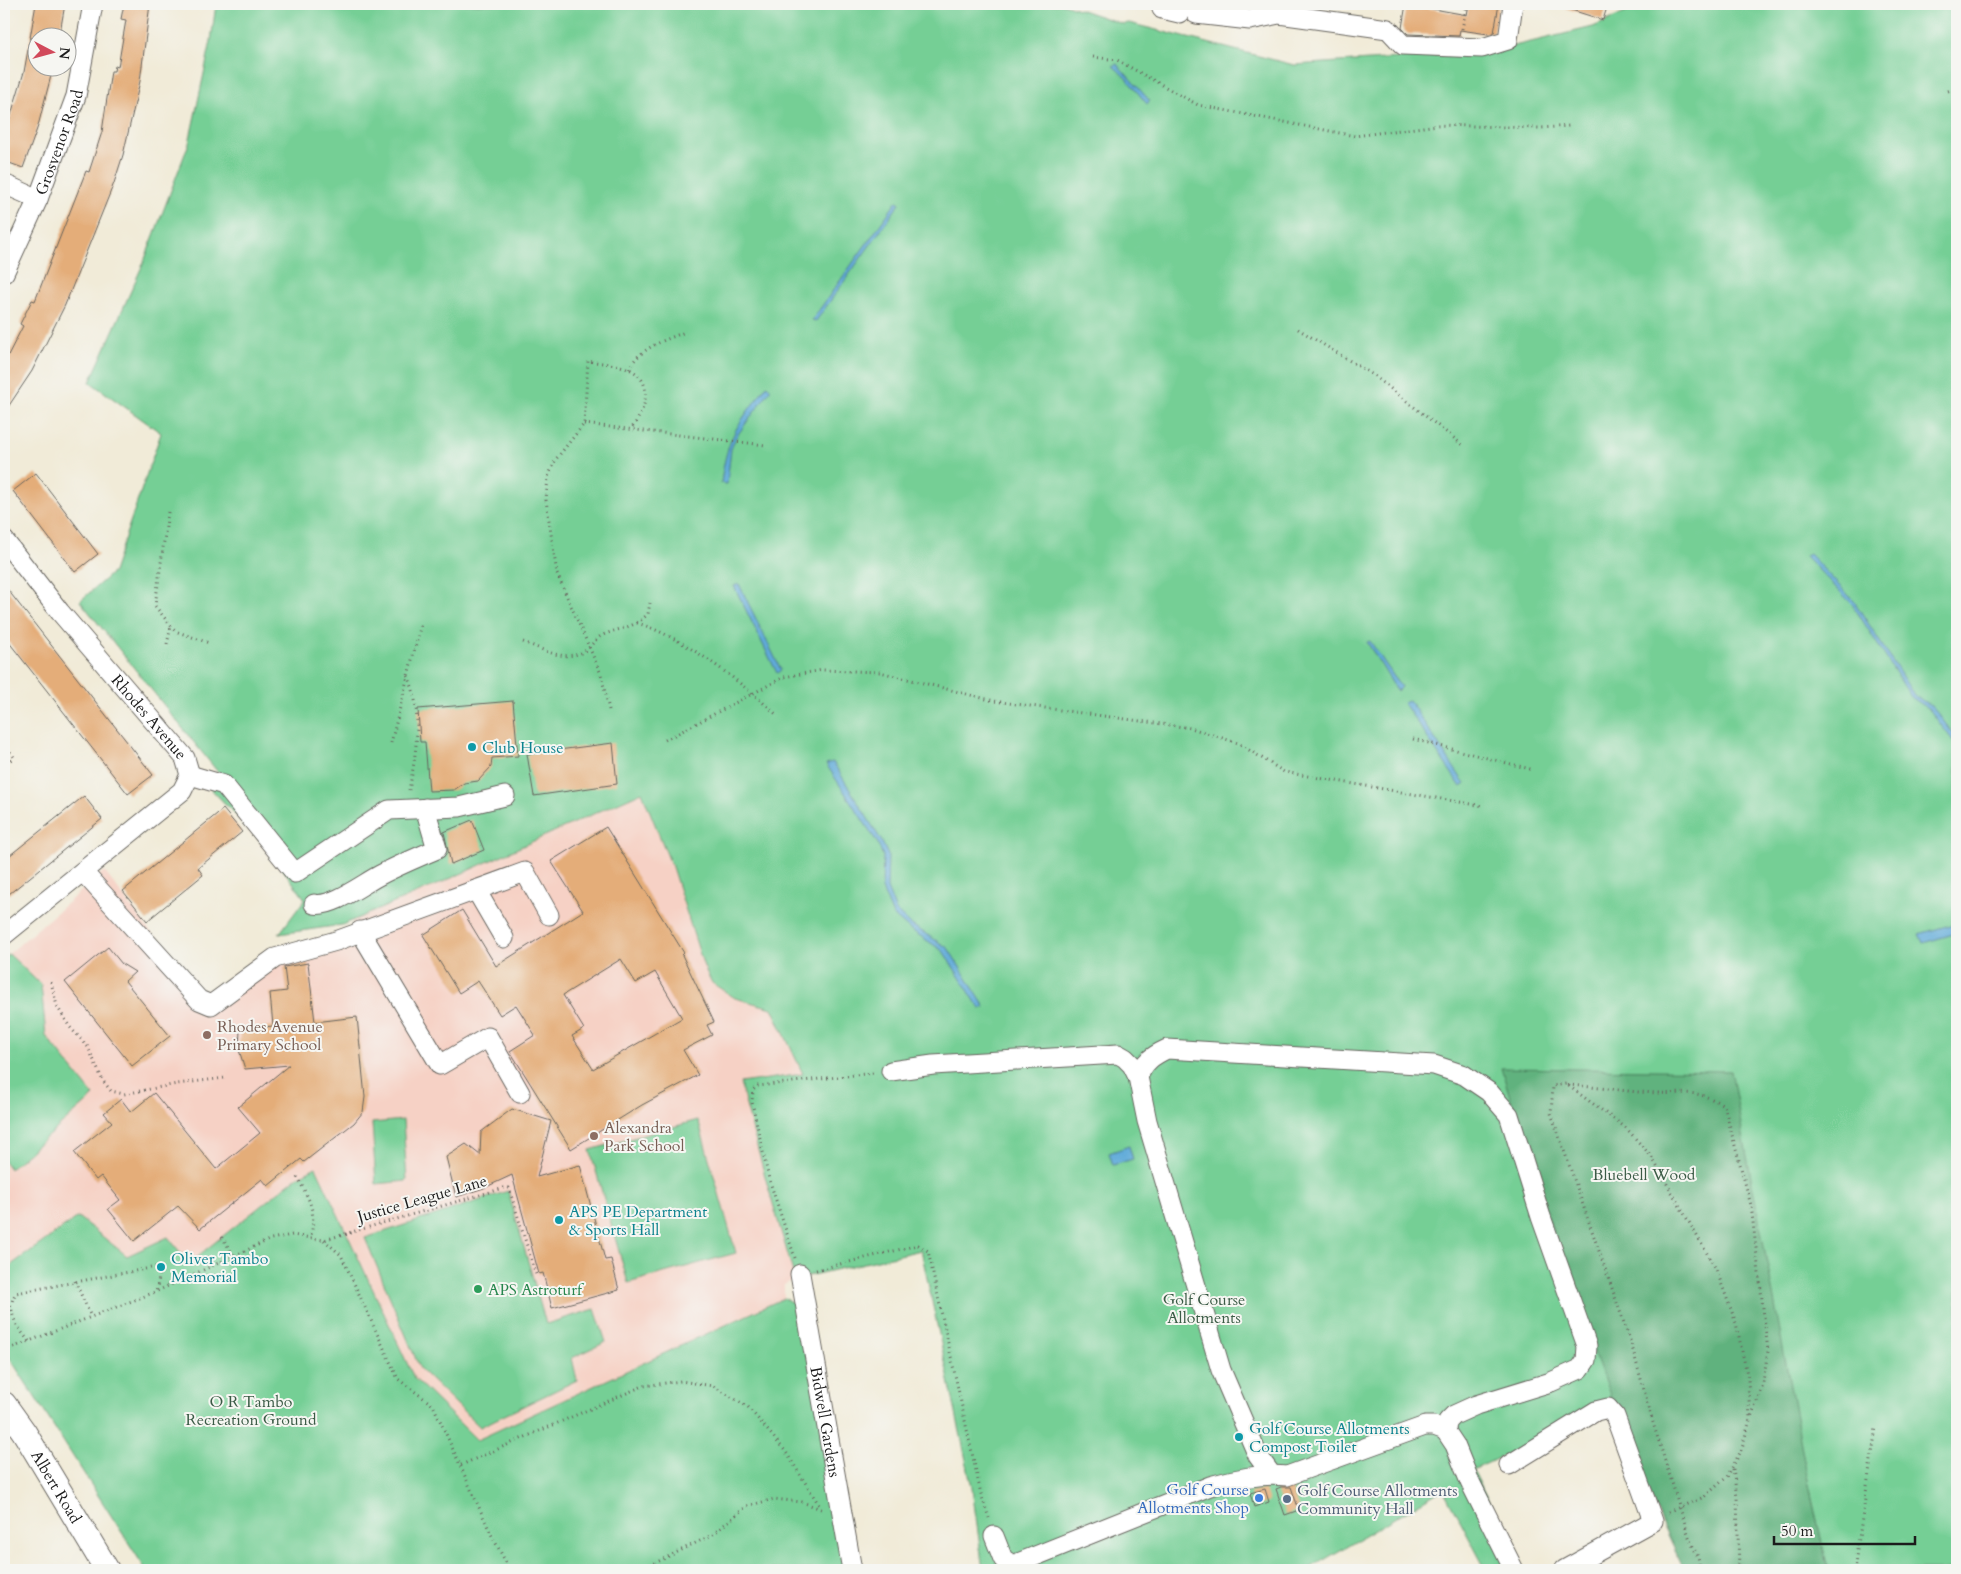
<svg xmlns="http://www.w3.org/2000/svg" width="1961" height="1574" viewBox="0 0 1961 1574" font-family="Cardo,serif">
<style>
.built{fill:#f6d1c5}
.green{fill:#75cf95;stroke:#487658}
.forest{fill:#60b27e;stroke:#3e674d}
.water{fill:#61abd9;stroke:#3e647a}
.building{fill:#e4ad79;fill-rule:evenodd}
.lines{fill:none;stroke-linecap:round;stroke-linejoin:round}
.minor-casing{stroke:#67645e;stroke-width:21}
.major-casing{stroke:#67645e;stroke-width:26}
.path{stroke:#67645e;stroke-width:3;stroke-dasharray:1 4;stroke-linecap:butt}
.minor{stroke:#fff;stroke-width:19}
.major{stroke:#fff;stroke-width:24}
.culture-dot{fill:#0f9aa8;stroke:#f6f6f2;stroke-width:2}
.education-dot{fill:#8d6e63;stroke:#f6f6f2;stroke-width:2}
.leisure-dot{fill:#2e9e5b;stroke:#f6f6f2;stroke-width:2}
.shop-dot{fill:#3f7fe0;stroke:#f6f6f2;stroke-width:2}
.service-dot{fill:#5c6f8a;stroke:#f6f6f2;stroke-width:2}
.labels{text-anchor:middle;stroke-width:4;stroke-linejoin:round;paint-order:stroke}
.street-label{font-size:16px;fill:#1c1c1c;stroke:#f6f6f2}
.culture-label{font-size:16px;fill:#0d838f;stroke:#f6f6f2;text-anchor:start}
.education-label{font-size:16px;fill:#785e54;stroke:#f6f6f2;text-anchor:start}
.park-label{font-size:16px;fill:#3b5b46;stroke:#f6f6f2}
.leisure-label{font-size:16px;fill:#27864d;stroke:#f6f6f2;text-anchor:start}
.shop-label{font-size:16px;fill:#366cbe;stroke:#f6f6f2;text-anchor:end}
.service-label{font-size:16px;fill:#4e5e75;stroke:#f6f6f2;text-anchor:start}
</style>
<rect width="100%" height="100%" fill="#f6f6f2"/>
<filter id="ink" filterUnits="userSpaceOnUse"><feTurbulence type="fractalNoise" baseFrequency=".02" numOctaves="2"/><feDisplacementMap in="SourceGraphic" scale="10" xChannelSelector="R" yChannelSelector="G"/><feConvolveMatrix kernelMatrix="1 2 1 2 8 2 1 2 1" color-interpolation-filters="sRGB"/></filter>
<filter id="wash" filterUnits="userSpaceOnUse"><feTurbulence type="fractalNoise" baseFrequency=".0096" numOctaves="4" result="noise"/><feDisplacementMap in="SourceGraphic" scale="20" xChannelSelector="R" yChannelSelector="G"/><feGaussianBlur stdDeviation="1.12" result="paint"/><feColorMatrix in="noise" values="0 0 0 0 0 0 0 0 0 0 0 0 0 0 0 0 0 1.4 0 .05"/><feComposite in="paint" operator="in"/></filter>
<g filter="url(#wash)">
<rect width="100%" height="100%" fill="#f1ebd8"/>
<path class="built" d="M642,791L672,867L704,967L712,983L735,998L772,1008L803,1075L740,1083L766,1180L795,1279L784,1285V1298L477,1440L414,1378L316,1167L297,1177L189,1263L168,1237L127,1256L78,1217L4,1270V958L104,871L185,977L204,993H213L268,953L359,936L352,921Z"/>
<path class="green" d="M216,4H1064L1123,24L1129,23L1294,65L1489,52L1593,27L1645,4H1957V1570H1828L1807,1476L1553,1234L1612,1398L1595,1406L1543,1437L1473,1470L1523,1570H1486L1443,1489L1307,1570H983L972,1488L921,1250L795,1279L766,1180L740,1083L803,1074L772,1008L735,998L712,983L704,967L672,867L642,792L434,886L342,925L279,934L305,899L264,844L211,789L221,776L80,601L113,572L161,433L90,382L143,264L189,143L211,41Z
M9,954L41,985L46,1036L94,1096L10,1169L4,1161V958Z
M403,1120L407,1181L376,1184L372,1123Z
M698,1120L736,1253L628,1283L590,1150Z
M316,1167L414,1378L477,1440L784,1298L791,1302L805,1298L852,1570H146L4,1349V1270L78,1217L127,1256L168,1237L189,1263L297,1177Z
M508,1191L546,1324L595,1309L606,1342L572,1358L577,1380L480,1427L420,1369L365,1238Z"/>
<path class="forest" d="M1501,1068L1731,1071L1807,1476L1828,1570H1684C1607,1409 1554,1237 1501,1068Z"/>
<path class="water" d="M1117,64L1150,101L1147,104C1136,91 1126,76 1113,66Z
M897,201L900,203L816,321L812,320Z
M767,385L771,389L736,437L731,449L727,484L721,483C727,435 739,423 767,385Z
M1809,554L1854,601L1914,695L1931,706L1939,715L1957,739V746L1929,709L1911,697L1852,604L1805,556Z
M739,584L781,670L777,673L734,586Z
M1370,641L1401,687L1397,691L1367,642Z
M1409,700L1465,784L1461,787L1403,702Z
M833,762L881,840L888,855L887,888L896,911L910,924L948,948L985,1007L980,1009L943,951L908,928L893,915L882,889L883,856L877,842L826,764Z
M1957,923V933L1923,943L1919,934Z
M1129,1146L1133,1159L1113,1165L1109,1153Z"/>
<g id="blocks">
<path class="building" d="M36,4H65L59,38H30Z
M124,4H150L140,81L123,155L114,183L65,305L32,371L4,413V363L23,326L20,324L32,300L35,301L86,171L89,172L102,132L111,71H114L115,66L118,67L126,20L121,19Z
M1406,4L1467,15L1469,4H1499L1494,33L1488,34L1460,30L1459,36L1408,34L1402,28Z
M1563,4H1608L1603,20L1562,7Z
M30,39H38V68H53L38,126L23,168L4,161V138L24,72Z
M36,473L98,554L75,572L13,491Z
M4,585L153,775L128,794L4,636Z
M513,701L518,756L492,758L491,767L478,781L464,783L454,790L429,791L425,742H420L418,709Z
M613,743L617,784L534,796L527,754Z
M84,796L102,819L4,898V860Z
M223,809L242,832L198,868L203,875L147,921L123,891Z
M472,820L484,850L451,864L444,832Z
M606,827L684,953L682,955L714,1022L707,1025L712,1035L683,1050L698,1075L642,1105L571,1149L510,1051L535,1035L516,1005L500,1015L478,981L459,993L423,935L462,910L496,966L583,911L551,861ZM621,959L636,983L655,972L682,1018L593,1069L572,1036L584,1029L563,995Z
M108,947L122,964L135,972L125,981L170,1036L132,1066L65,982Z
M308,963L315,1022L357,1017L365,1097L363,1112L354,1123L304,1162L301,1159L268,1186L262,1179L200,1229L178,1206L134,1241L108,1209L120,1200L101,1176L96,1180L74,1152L112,1122L104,1113L121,1099L131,1112L154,1093L216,1169L260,1133L238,1107L289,1065L245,1069L239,1050L240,1030L273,1026L270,993L287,991L284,967Z
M512,1109L551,1121L537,1177L580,1165L605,1260L611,1259L619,1290L552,1308L543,1273L539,1274L512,1175L484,1188L456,1197L446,1157L466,1144L480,1155L481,1132Z
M1281,1487H1291L1299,1510L1285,1515L1276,1489Z
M1265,1489L1269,1502L1254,1507L1250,1493Z"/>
</g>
</g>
<g filter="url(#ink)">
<use href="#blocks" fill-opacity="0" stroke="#67645e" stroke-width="1"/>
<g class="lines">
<defs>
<g id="minor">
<path d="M1197,4L1196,14L1250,20L1279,14L1388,29L1403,45L1482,48L1508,40L1513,4"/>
<path d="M1162,9L1179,13L1181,4"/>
<path d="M4,184L38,199"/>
<path id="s1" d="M4,273L38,199L76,96L93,4"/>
<path id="s2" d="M4,540L60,612L185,758L190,775L182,791L4,935"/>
<path d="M190,775L224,785L295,873L389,810L459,807L505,796"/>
<path d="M83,872L199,1000L211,1005L275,958L336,941L525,872L549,915"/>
<path d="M476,890L504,938"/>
<path d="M314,904C332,908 364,883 380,875C399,865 418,857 437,849L425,808"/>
<path d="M360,931L440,1065L488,1037L520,1093"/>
<path d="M891,1071L933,1065L1118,1054L1125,1058L1132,1065L1138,1077L1147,1121L1221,1370L1258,1456L1271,1474"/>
<path d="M1138,1077C1144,1062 1152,1056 1167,1049L1434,1065L1464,1075L1489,1092L1509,1115L1541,1217L1587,1346L1586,1360L1580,1369L1551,1382L1476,1405L1454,1415L1448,1421L1445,1430"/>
<path id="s3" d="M800,1274L852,1570"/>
<path d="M1509,1465L1596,1411L1608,1408L1615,1416L1653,1521L1564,1570"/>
<path d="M994,1536L1003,1559L1013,1565L1210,1486C1236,1479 1260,1473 1287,1476L1425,1426H1434L1445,1430L1455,1445L1470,1482L1514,1570"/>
</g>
<g id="major">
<path id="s4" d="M4,1404L24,1432L107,1570"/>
</g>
</defs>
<use href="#minor" class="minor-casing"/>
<use href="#major" class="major-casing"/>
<path class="path" d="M1435,9L1436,4
M1462,29L1467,4
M1093,57L1117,60L1198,105L1355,136L1438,125L1541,128L1570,126
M1948,91L1957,88
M1298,329L1373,375L1464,446
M629,369C639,348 665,340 685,332
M584,424L765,445
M168,512L155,606L175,631L209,643
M637,623C684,637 741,682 777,715
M523,642C543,649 562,662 583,652C591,648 595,638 603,635C621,627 633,629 648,614L650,603
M167,644L171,627
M408,676C423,709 416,756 409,790
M609,710L601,674L557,574L546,500L548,477L556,459L584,424L588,361C600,363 618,364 629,369C656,382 645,411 631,429
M1413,739L1534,770
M665,740L784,677L823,670L880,672L994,701L1191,728L1238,743L1284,772L1483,806
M391,743L421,624
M4,744L14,757L4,766
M51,982L57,1006L69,1026L88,1047L103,1081L111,1091L124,1094L177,1084L225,1078
M1568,1085C1597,1087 1627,1092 1657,1093C1690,1095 1692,1088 1724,1105L1751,1205L1768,1351L1762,1388L1751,1417
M297,1177C310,1200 316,1210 311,1236
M341,1236L354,1232
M222,1237L234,1256
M324,1240L341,1255L398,1379L433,1405L491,1534L510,1570
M795,1258L769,1179L752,1102L753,1090L758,1086L873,1073
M816,1270L918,1245L928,1251L981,1494L989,1518
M75,1281L91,1317
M29,1341C17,1328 5,1309 16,1293L156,1267L160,1273L156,1292
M4,1351L155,1292L271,1239L292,1235L324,1240L504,1188H509L537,1278
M461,1465L643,1386L681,1381L713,1386L748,1407L786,1452L821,1508
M1733,1469L1737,1497L1739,1570
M1668,1512L1704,1497L1727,1477L1741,1451L1750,1420L1748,1379L1736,1323L1716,1269L1651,1156L1626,1128L1566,1084L1553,1086L1551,1113L1631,1343L1654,1426L1690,1540L1698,1557L1700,1570
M641,1570L712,1535L747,1506L774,1499L802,1502L821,1509
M1854,1570L1876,1428"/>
<use href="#minor" class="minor"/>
<use href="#major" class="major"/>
</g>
</g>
<g class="culture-dot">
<circle cx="472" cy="747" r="5"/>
<circle cx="559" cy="1220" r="5"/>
<circle cx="161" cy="1267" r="5"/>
<circle cx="1239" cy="1437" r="5"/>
</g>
<g class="education-dot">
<circle cx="207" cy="1035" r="5"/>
<circle cx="594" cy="1136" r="5"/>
</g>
<circle class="leisure-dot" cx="478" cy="1289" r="5"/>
<circle class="shop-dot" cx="1259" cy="1498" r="5"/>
<circle class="service-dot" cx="1287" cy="1499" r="5"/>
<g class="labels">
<g class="street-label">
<text dy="6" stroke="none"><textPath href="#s1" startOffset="142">Grosvenor Road</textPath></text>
<text dy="6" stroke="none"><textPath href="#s2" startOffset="229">Rhodes Avenue</textPath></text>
<text transform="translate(422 1198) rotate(-16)" y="6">Justice League Lane</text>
<text dy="6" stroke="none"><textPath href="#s3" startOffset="150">Bidwell Gardens</textPath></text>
<text dy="6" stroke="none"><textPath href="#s4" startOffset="98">Albert Road</textPath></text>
</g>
<g class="culture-label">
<text x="482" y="753">Club House</text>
<text x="569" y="1217">APS PE Department<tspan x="569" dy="18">&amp; Sports Hall</tspan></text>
<text x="171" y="1264">Oliver Tambo<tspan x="171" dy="18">Memorial</tspan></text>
<text x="1249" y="1434">Golf Course Allotments<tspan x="1249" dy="18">Compost Toilet</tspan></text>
</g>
<g class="education-label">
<text x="217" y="1032">Rhodes Avenue<tspan x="217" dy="18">Primary School</tspan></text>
<text x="604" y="1133">Alexandra<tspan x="604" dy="18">Park School</tspan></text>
</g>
<g class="park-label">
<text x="1644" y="1180">Bluebell Wood</text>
<text x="1204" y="1305">Golf Course<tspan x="1204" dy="18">Allotments</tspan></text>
<text x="251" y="1407">O R Tambo<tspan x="251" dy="18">Recreation Ground</tspan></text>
</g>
<g class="leisure-label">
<text x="488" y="1295">APS Astroturf</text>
</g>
<g class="shop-label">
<text x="1249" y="1495">Golf Course<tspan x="1249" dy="18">Allotments Shop</tspan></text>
</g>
<g class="service-label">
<text x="1297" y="1496">Golf Course Allotments<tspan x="1297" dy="18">Community Hall</tspan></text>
</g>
</g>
<rect width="1961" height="1574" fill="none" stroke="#f6f6f2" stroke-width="20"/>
<g transform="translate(52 52) rotate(96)"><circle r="24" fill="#f6f6f2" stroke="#9f9f9c"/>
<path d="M0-4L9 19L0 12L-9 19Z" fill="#d1495b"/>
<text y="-8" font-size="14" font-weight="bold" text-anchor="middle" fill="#1c1c1c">N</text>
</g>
<path d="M1774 1536v8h141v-8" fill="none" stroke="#1c1c1c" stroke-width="2.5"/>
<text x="1781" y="1536" font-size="15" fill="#1c1c1c" stroke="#f6f6f2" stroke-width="4" paint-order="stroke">50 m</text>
</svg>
